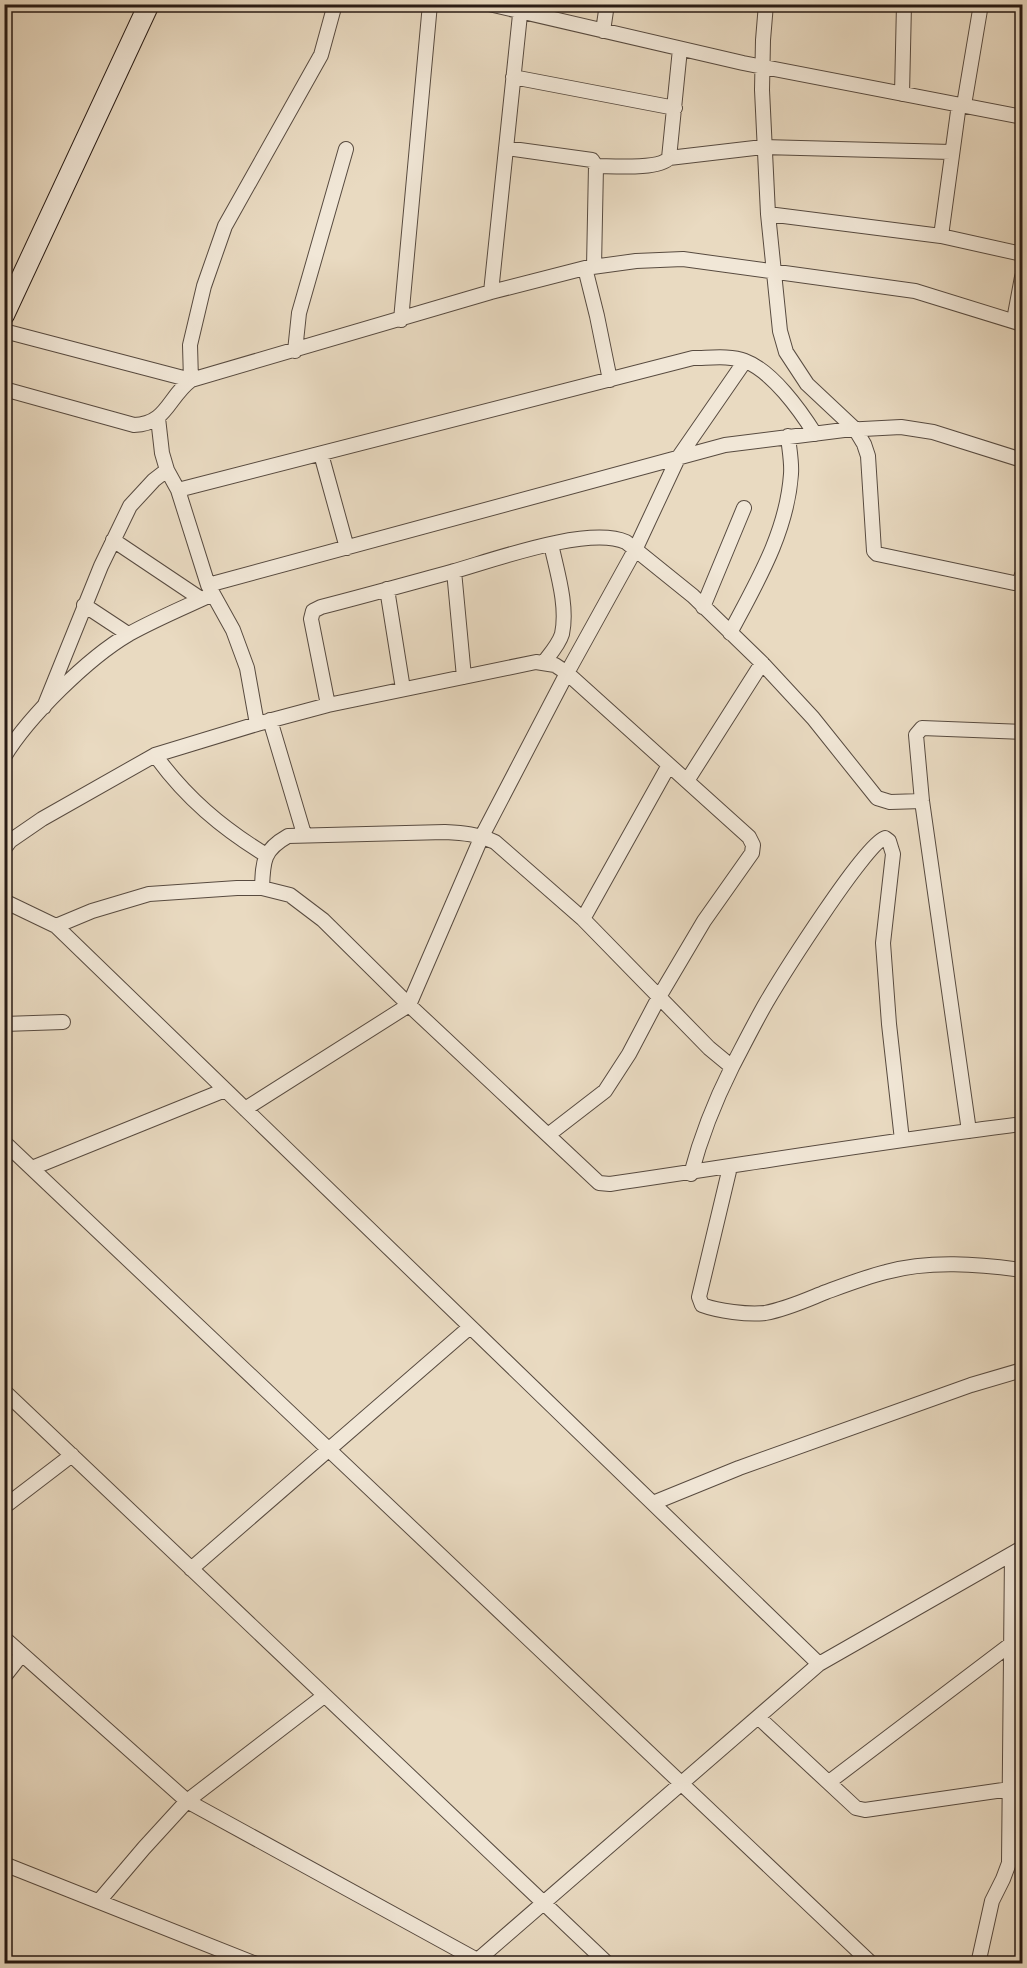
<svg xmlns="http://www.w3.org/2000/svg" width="1027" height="1968" viewBox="0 0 1027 1968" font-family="Alegreya,serif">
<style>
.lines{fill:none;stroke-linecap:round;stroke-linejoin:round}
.minor-casing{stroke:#584b40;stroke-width:16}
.secondary-casing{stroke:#281b15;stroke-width:22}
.minor{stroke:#f1e7d7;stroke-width:14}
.secondary{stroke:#f1e7d7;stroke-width:20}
</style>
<rect width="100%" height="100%" fill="#e9dac1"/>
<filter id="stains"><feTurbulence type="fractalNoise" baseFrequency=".00333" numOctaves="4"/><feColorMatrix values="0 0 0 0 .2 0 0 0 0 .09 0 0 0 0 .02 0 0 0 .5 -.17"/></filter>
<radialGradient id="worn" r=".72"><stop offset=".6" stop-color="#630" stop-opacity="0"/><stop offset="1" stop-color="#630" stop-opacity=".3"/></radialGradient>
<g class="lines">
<defs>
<path id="minor" d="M489,4L743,63L1022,117
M766,4L763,40L762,90L768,214L780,331L786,352L807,384L855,429L864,444L868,456L874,551L877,554L1014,583H1019L1022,575
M603,31L607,4
M513,77L675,108
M902,94L904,4
M964,105L981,4
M506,148L592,160L596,166L594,267
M669,158L680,49
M596,166C612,166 659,170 669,158L763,147L951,152
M768,214L941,236L1022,254
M941,236L959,104
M585,268L597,316L610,380
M491,292L521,5
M401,320L430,4
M1014,320L1022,277
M4,331L191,380
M295,351L299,313L346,149
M191,380L190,345L204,286L225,226L321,55L335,4
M4,389L134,425C167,424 168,397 191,380L491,292L585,268L636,261L683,259L915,291L1022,324
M158,418L162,453L167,470L178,490L208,585L233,630L247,668L257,724
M321,454L347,548
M178,490L693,358C709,358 730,355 745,361C772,371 800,410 815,434
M113,540L201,599
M454,571L464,677
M208,585L725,445L844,430L901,427L933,432L1022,460
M387,589L403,689
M84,605L128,634
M703,607L744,508
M730,633C757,582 787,532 791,474C792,462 789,448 788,436
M544,662C551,653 559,644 562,634C568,606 557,572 551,544
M328,705L311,619L313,611L321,607C364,596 407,584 451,572C491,561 588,525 626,542L693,596L762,663L813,718L877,798L890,802L922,801
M44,707L101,566L130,506L154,480L167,470
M270,720L304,834
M155,755C186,798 222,828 266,855
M4,757C29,716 88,658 129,634C156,619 185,607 213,594
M687,781L762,663
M4,849L10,841L42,819L155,755L257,724L328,705L536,662L555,665L567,673L749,837L753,845L752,853L704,921L659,997L629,1054L605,1091L548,1135
M262,888C263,861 263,850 288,836L445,832C463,833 478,834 495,842L583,919L709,1048L732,1067
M4,901L56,926L819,1664
M583,919L669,765
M56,926L92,911L149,894L237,888H262L290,895L323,920L409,1005L599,1183L610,1184C747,1164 884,1141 1022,1124
M4,1024L63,1022
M245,1109L409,1005L482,836L567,673L635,550L678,458L745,361
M969,1131L922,801L916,735L922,728L1022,732
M4,1142L872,1964
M730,1167L699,1297L702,1305C718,1311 748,1315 765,1313C787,1309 806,1300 826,1292C845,1285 866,1277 886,1272C929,1260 979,1264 1022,1270
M32,1168L225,1090
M691,1174C701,1136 714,1103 732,1067C743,1046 754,1024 766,1003C780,979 866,842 885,838L889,841L893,854L883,943L889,1024L902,1140
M4,1391L608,1964
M653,1503L739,1468L971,1385L1022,1370
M4,1507L72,1455
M191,1569L470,1327
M4,1638L187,1801L477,1960
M4,1677L22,1654
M758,1717L856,1808L865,1810L1010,1789
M829,1782L1011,1644
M4,1864L256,1964
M99,1901L144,1848L187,1801L324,1696
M473,1964L819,1664L1022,1548
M978,1964L992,1901L1003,1879L1009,1863L1012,1554"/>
<path id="secondary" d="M4,315L149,4"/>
</defs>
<use href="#minor" class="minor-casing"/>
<use href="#secondary" class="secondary-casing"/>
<use href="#minor" class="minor"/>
<use href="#secondary" class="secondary"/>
</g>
<rect width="1027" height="1968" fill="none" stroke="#e9dac1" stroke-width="24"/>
<rect x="6" y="6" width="1015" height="1956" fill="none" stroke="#281b15" stroke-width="3"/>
<rect x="12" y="12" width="1003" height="1944" fill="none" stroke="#281b15" stroke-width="1.5"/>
<rect width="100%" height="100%" filter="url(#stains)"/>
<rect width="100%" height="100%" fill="url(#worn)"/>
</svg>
